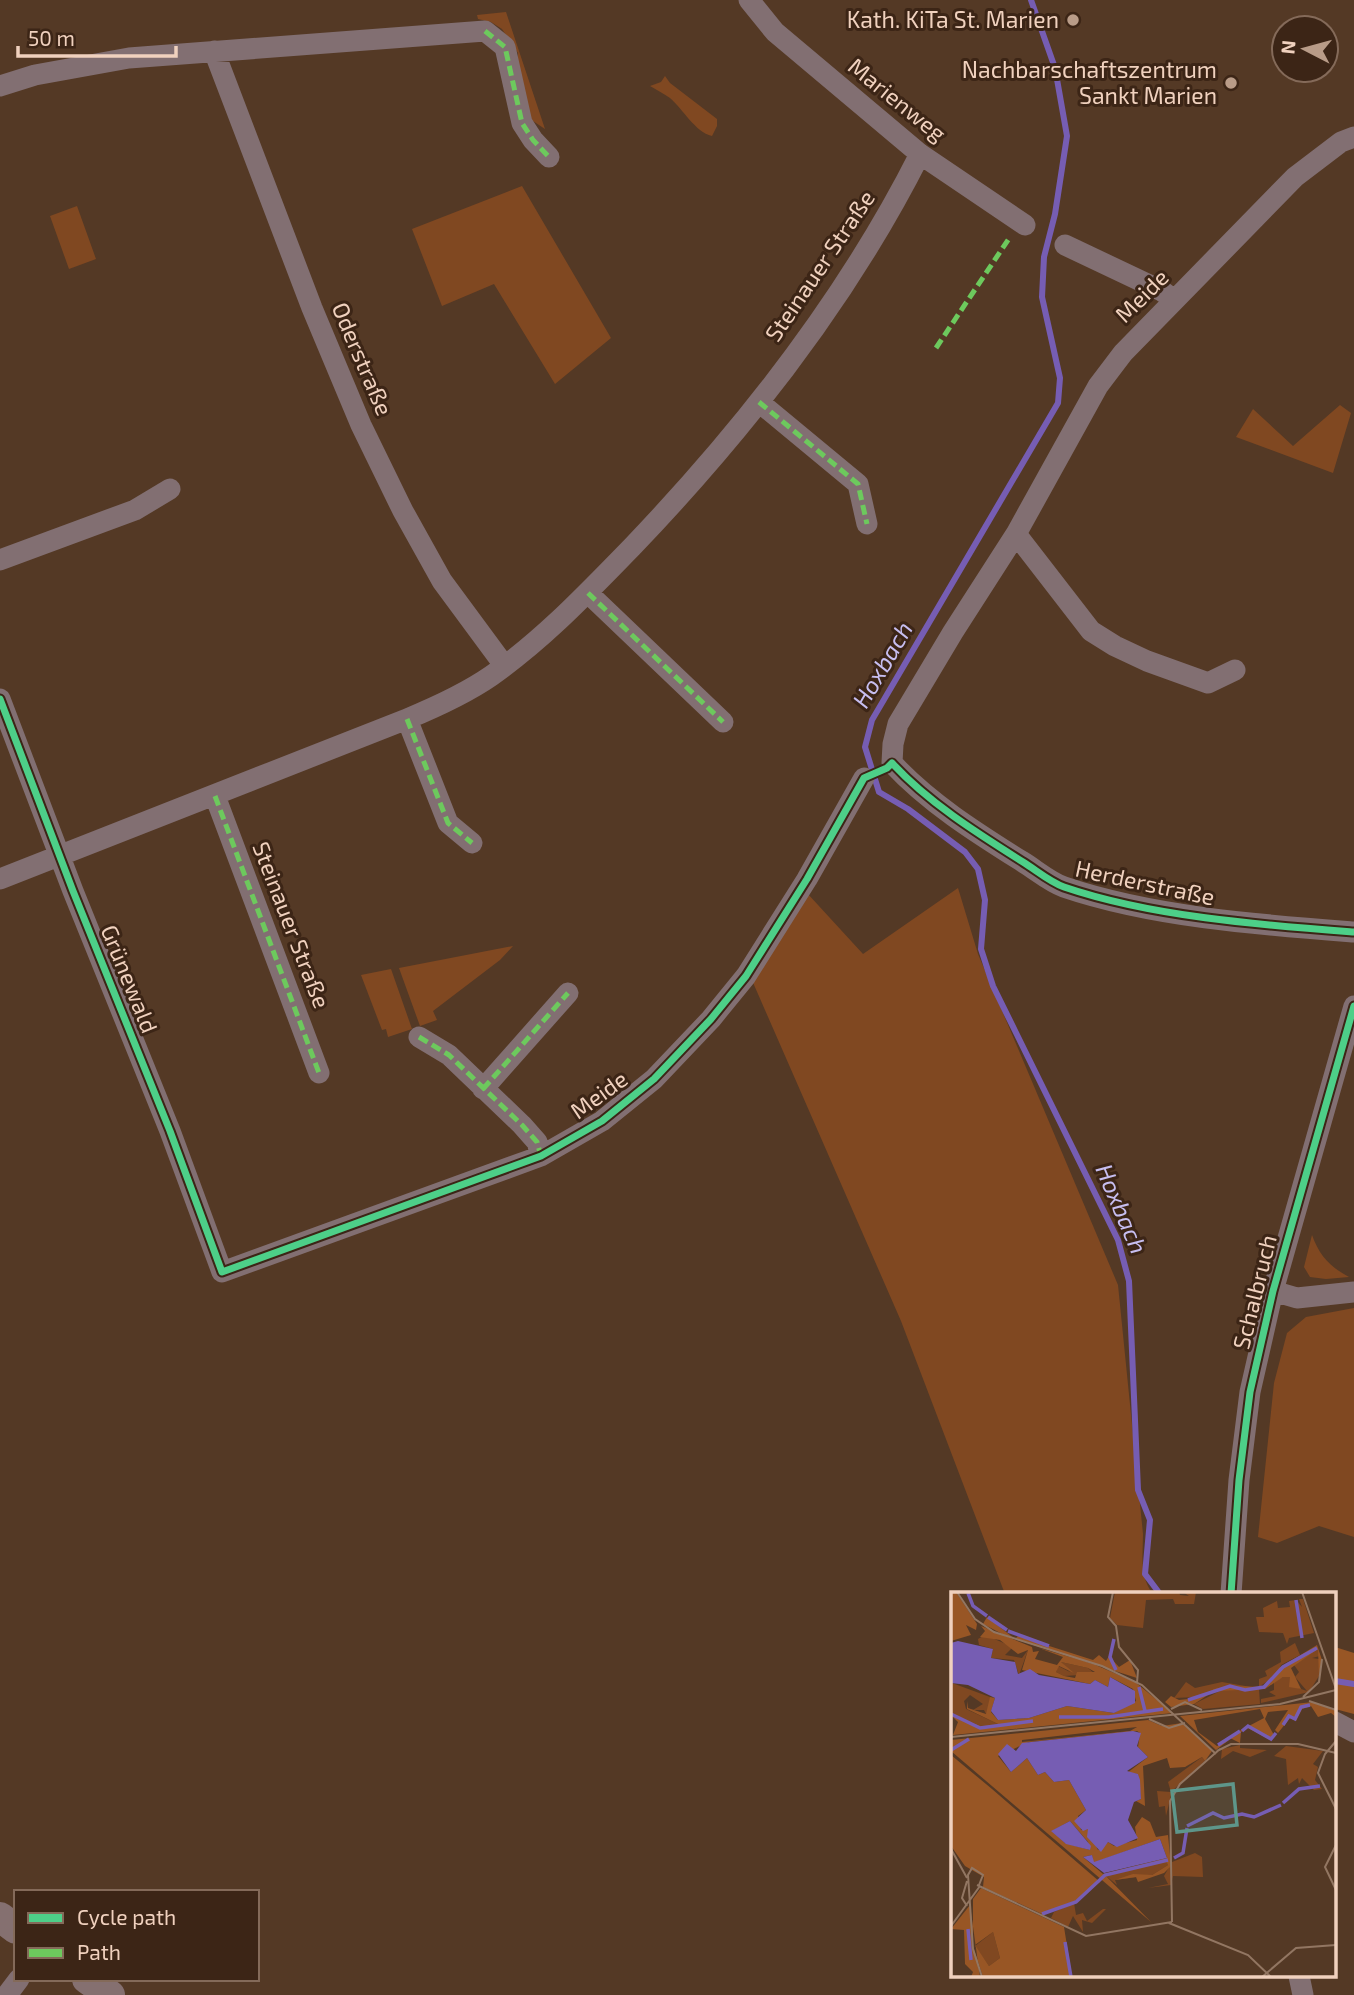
<svg xmlns="http://www.w3.org/2000/svg" width="1354" height="1995" viewBox="0 0 1354 1995" font-family="'Exo 2',sans-serif">
<style>
.green{fill:#804821}
.forest{fill:#985625}
.lines{fill:none;stroke-linecap:round;stroke-linejoin:round}
.stream{stroke:#765db3;stroke-width:6}
.minor{stroke:#826f72;stroke-width:21}
.secondary{stroke:#857070;stroke-width:30}
.quiet{stroke:#6dc95d;stroke-width:5;stroke-dasharray:10 5;stroke-linecap:butt}
.cycleway-casing{stroke:#3c2516;stroke-width:11}
.cycleway{stroke:#4dcf88;stroke-width:7}
.poi-dot{fill:#b99c88;stroke:#3c2516;stroke-width:2.5}
.labels{text-anchor:middle;stroke-width:6;stroke-linejoin:round;paint-order:stroke}
.poi-label{font-size:23px;fill:#f0d1be;stroke:#3c2516;text-anchor:end}
.street-label{font-size:23px;fill:#f0d1be;stroke:#3c2516}
.water-label{font-size:24px;font-style:italic;fill:#c7bef0;stroke:#3c2516}
.inset-river{fill:none;stroke:#765db3;stroke-width:3.5}
.inset-road{fill:none;stroke:#927662;stroke-width:2}
.view{fill:#5e968a;fill-opacity:0.15;stroke:#5e968a;stroke-width:3.5}
.inset-edge{fill:none;stroke:#f0d1be;stroke-width:3.5}
</style>
<rect width="100%" height="100%" fill="#543925"/>
<path class="green" d="M506,12L545,129L530,119L518,70V53L502,29L491,22L478,19L477,15Z
M665,76L670,83L717,119V126L712,136C695,132 683,109 670,98C664,94 657,90 650,86L661,82Z
M522,186L611,338L555,384L494,284L442,306L412,229Z
M77,206L96,259L69,269L50,216Z
M1340,405L1351,413L1333,473L1236,437L1253,409L1293,446Z
M958,888L978,954L1118,1285L1143,1534C1143,1555 1139,1576 1153,1594H1005L901,1321L751,978L807,893L863,954Z
M513,946L500,960L433,1011L437,1020L420,1026L399,968Z
M391,969L412,1029L388,1037L386,1029L382,1030L361,975Z
M1312,1235C1319,1255 1330,1267 1349,1277L1326,1279L1310,1277L1304,1267Z
M1354,1308V1537L1319,1526L1277,1543L1258,1537L1274,1383L1287,1333L1306,1317Z"/>
<path class="forest" d="M1335,1647L1354,1653V1714L1335,1709Z"/>
<g class="lines">
<path class="stream" d="M1031,0L1055,68L1067,136L1055,214L1044,257L1042,297L1060,378L1058,403L872,720L865,747L879,792L908,809L965,852L978,869L985,900L981,949L993,986L1118,1240L1129,1281L1138,1490L1150,1520L1145,1574L1160,1594
M1335,1681L1354,1684"/>
<path class="minor" d="M749,0L775,32L920,154L1025,225
M214,51L312,308L361,425L403,511L442,581L504,665
M0,86L35,75L129,58L485,31L505,47L522,123L533,140L549,157
M1354,137L1341,142L1295,177L1123,353L1098,386L1016,534L953,632L898,724L893,744L892,763C929,803 977,833 1023,862C1036,870 1050,882 1064,887C1152,917 1262,925 1354,932
M1065,245L1162,291L1174,300
M759,402L858,484L867,524
M1016,534L1091,631L1115,646L1147,661L1208,683L1235,670
M0,560L135,510L170,489
M588,593L723,722
M0,699L73,891L170,1131L222,1272L541,1156L602,1121L654,1079L711,1019L746,976L807,879L864,778
M407,719L448,823L472,843
M215,796L319,1073
M0,879L407,719C436,707 465,694 491,676C544,639 588,592 632,547C744,430 847,299 920,154
M419,1037L449,1055L522,1125L537,1142L541,1156
M483,1089L568,993
M1273,1291L1297,1298L1354,1292
M1231,1594L1239,1480L1250,1392L1273,1291L1354,1006
M1335,1722L1354,1732
M1299,1976L1303,1995
M7,1995L19,1979"/>
<path class="secondary" d="M0,1917L16,1929
M87,1979L110,1995"/>
<path class="quiet" d="M485,31L505,47L522,123L533,140L549,157
M936,348L1010,237
M759,402L858,484L867,524
M588,593L723,722
M407,719L448,823L472,843
M215,796L319,1073
M419,1037L449,1055L522,1125L537,1142L541,1156
M483,1089L568,993"/>
<defs>
<path id="cycleway" d="M0,699L73,891L170,1131L222,1272L541,1156L602,1121L654,1079L711,1019L746,976L807,879L864,778L887,768L892,763C929,803 977,833 1023,862C1036,870 1050,882 1064,887C1152,917 1262,925 1354,932
M1231,1594L1239,1480L1250,1392L1273,1291L1354,1006"/>
</defs>
<use href="#cycleway" class="cycleway-casing"/>
<use href="#cycleway" class="cycleway"/>
</g>
<g class="poi-dot">
<circle cx="1073" cy="20" r="7"/>
<circle cx="1231" cy="83" r="7"/>
</g>
<g class="labels">
<g class="poi-label">
<text x="1059" y="28">Kath. KiTa St. Marien</text>
<text x="1217" y="78">Nachbarschaftszentrum<tspan x="1217" dy="26">Sankt Marien</tspan></text>
</g>
<g class="street-label">
<text transform="translate(897 100) rotate(39)" y="8">Marienweg</text>
<text transform="translate(820 266) rotate(-56)" y="8">Steinauer Straße</text>
<text transform="translate(1142 296) rotate(-45)" y="8">Meide</text>
<text transform="translate(362 359) rotate(67)" y="8">Oderstraße</text>
<text transform="translate(1145 883) rotate(12)" y="8">Herderstraße</text>
<text transform="translate(291 925) rotate(69)" y="8">Steinauer Straße</text>
<text transform="translate(129 979) rotate(68)" y="8">Grünewald</text>
<text transform="translate(599 1095) rotate(-36)" y="8">Meide</text>
<text transform="translate(1255 1292) rotate(-76)" y="8">Schalbruch</text>
</g>
<g class="water-label">
<text transform="translate(883 665) rotate(-60)" y="8">Hoxbach</text>
<text transform="translate(1121 1209) rotate(67)" y="8">Hoxbach</text>
</g>
</g>
<g transform="translate(951 1592)">
<rect width="385" height="385" fill="#543925"/>
<path d="M164,0H228L229,3L238,4L232,0H245L243,12H224L222,7L195,8L192,36L166,33L159,26ZM348,7H352L363,41L338,46L336,52L332,41L308,40L305,25H313L312,16L326,9L327,16L339,15L338,9L345,8L351,15ZM34,43L62,55L54,63L71,66L77,58L68,83L63,68L40,66L42,57L28,53L27,47ZM344,51L349,63L330,73L327,82L308,95V87L316,84L314,79L330,70L329,60ZM367,57L369,64L361,66L368,67V84L358,100L310,111V107L325,104L318,100L323,98V89L332,85H339L344,95L356,99L344,85L348,80L343,73ZM110,70L137,76L144,82L113,84L105,80L107,74L119,80ZM235,90L244,96L271,90L306,96L279,94L247,105L223,106ZM1,91L39,105V119L35,122L33,118H22L32,112L19,103L13,109L15,117L47,132L30,134L0,123ZM277,95L308,97L309,112L252,117L243,112ZM289,153V156L316,158L299,165L282,159L270,167L271,157ZM335,154L372,159L362,172L367,175L364,188L371,197L363,198L351,186L348,192L347,186L337,193L335,167L323,164ZM251,165L254,169L221,199L215,224L214,214L208,215L206,199L220,200L217,190ZM244,261L251,265L252,285L222,284L220,293L197,296L217,292L213,284L221,270ZM216,269L217,273L201,283L164,288L166,293L155,284ZM123,311L125,323L132,321L136,329L152,317H155L141,331L131,328L132,340L122,324L117,335L100,326L103,320ZM42,340L49,366L38,374L24,354Z" fill="#804821"/>
<path d="M0,0H5L26,32L25,38L15,33L20,43L0,49ZM36,25L64,47L67,44L142,68L148,63L155,69L158,64L168,75L179,68L186,86L57,45L32,32ZM30,34L81,55L82,60L88,59L84,67L106,73L112,65L88,56L140,71L184,90L222,121L2,143L7,130L0,123L30,134L47,132L16,117V109L17,116L35,122L39,105L44,106L40,120L47,128L78,126L116,114L163,121L185,109L182,97L159,85L157,95L144,88L139,92L71,78L77,58L67,62L49,48L29,45L34,39ZM110,70L137,76L144,80H126L124,86L113,84L105,80L108,74L123,81ZM366,53L371,68L368,84L367,57L340,76L350,97L338,95L339,85H332L314,97L263,99L243,112L220,115L214,110L220,104L228,108L247,106L263,97L279,94L313,95L328,76ZM362,110L385,119V125L380,121L367,125L360,114L351,117L345,129L339,126L327,141L324,138L337,118L317,120L314,127L323,143L319,148L297,136L290,140L289,151L277,145L313,126L309,117L243,128L247,140L266,154L278,148L265,158L229,124ZM197,128L211,134L231,131L261,159L254,169L251,165L234,175L219,176L216,166L192,174L194,214L185,209L190,207L187,182L176,181L197,165L187,155L189,141L186,139L78,150L47,164L60,180L76,166L87,183L94,180L103,190L118,188L135,218L127,224L130,238L137,237L147,258L157,250L163,254L186,248L184,235L191,225L199,230L205,245L217,243L220,274L213,281L187,290L185,285L164,288L182,282L201,283L217,273L215,269L155,284L200,330L0,159V148ZM186,135L179,139L71,150V148ZM119,229L137,250L139,258L114,251L101,239ZM209,247L216,266L152,282L132,265L141,263L142,271ZM0,163L41,197L149,290L124,309L91,322L32,295L33,285L14,274L0,254ZM30,296L113,335L121,385H32L22,354V307ZM42,340L49,366L38,374L24,353ZM19,313L29,385H20L22,380L14,372L13,338L0,337Z" fill="#985625" fill-rule="evenodd"/>
<path d="M7,49L42,57L40,66L64,70L67,82L79,77L88,83L139,92L144,88L157,95L159,85L184,99V111L163,121L116,114L78,126L47,128L40,119L44,106L17,93L0,91V51ZM182,139L190,141L186,154L197,165L176,179L187,182L189,188L190,207L183,210L177,228L187,246L166,255L157,250L150,260L136,245L137,237L132,239L123,229L135,218L118,188L103,190L94,180L87,183L76,166L60,180L47,162L56,152L65,159L71,151ZM119,229L140,254L139,258L115,252L100,239ZM209,247L216,266L153,281L132,265L141,263L143,270Z" fill="#765db3"/>
<path class="inset-river" d="M17,1L22,14L36,24M345,8L351,46M37,25L56,38M57,39L98,54M163,47L159,65L165,78M188,95L194,119M237,108L279,94L294,98L313,95L332,75L366,56M0,122L29,136L82,129M108,125H158L212,117M332,133L338,124L344,127L350,115L359,113M291,139L297,134L320,147L325,141M267,153L289,139M0,158L18,147M332,211L348,197L369,194M236,234L262,221L273,226L291,222L303,225L330,213M223,266L232,261L236,236M91,322L125,310L154,283L217,268M17,337L20,368M114,350L120,385"/>
<path class="inset-road" d="M6,0L24,27L43,40L151,74L191,93L265,162M162,0L157,25L165,34L168,55L187,78L186,91M351,0L385,97M352,105L368,90L371,67M358,109L385,118M220,117L234,110L251,118M198,127L218,136L234,131M0,145L329,112L385,98M385,149L374,162L367,181L385,217M266,159L280,152H347L385,161M385,253L374,275L385,298M0,257L16,286M16,289L11,306L16,314M26,293L135,344L221,330M28,293L32,283L21,276L17,283L22,357L31,385M221,330L219,209L229,192L269,157M218,331L297,363L320,385M0,334L29,294M311,385L345,356L385,353"/>
<path class="view" d="M282,192L286,233L226,240L221,199Z"/>
<rect width="385" height="385" class="inset-edge"/>
</g>
<rect x="14" y="1890" width="245" height="91" fill="#3c2516" stroke="#846a59" stroke-width="2"/>
<rect x="28" y="1913" width="35" height="10" fill="#4dcf88" stroke="#846a59" stroke-width="2"/>
<text x="77" y="1925" font-size="21" fill="#f0d1be">Cycle path</text>
<rect x="28" y="1948" width="35" height="10" fill="#6dc95d" stroke="#846a59" stroke-width="2"/>
<text x="77" y="1960" font-size="21" fill="#f0d1be">Path</text>
<g transform="translate(1305 49) rotate(276)"><circle r="33" fill="#3c2516" stroke="#846a59" stroke-width="2"/>
<path d="M0-5L12 26L0 18L-12 26Z" fill="#b99c88"/>
<text y="-10" font-size="19" font-weight="bold" text-anchor="middle" fill="#f0d1be">N</text>
</g>
<path d="M18 46v10h158v-10" fill="none" stroke="#f0d1be" stroke-width="3.5"/>
<text x="28" y="46" font-size="21" fill="#f0d1be" stroke="#3c2516" stroke-width="5" paint-order="stroke">50 m</text>
</svg>
